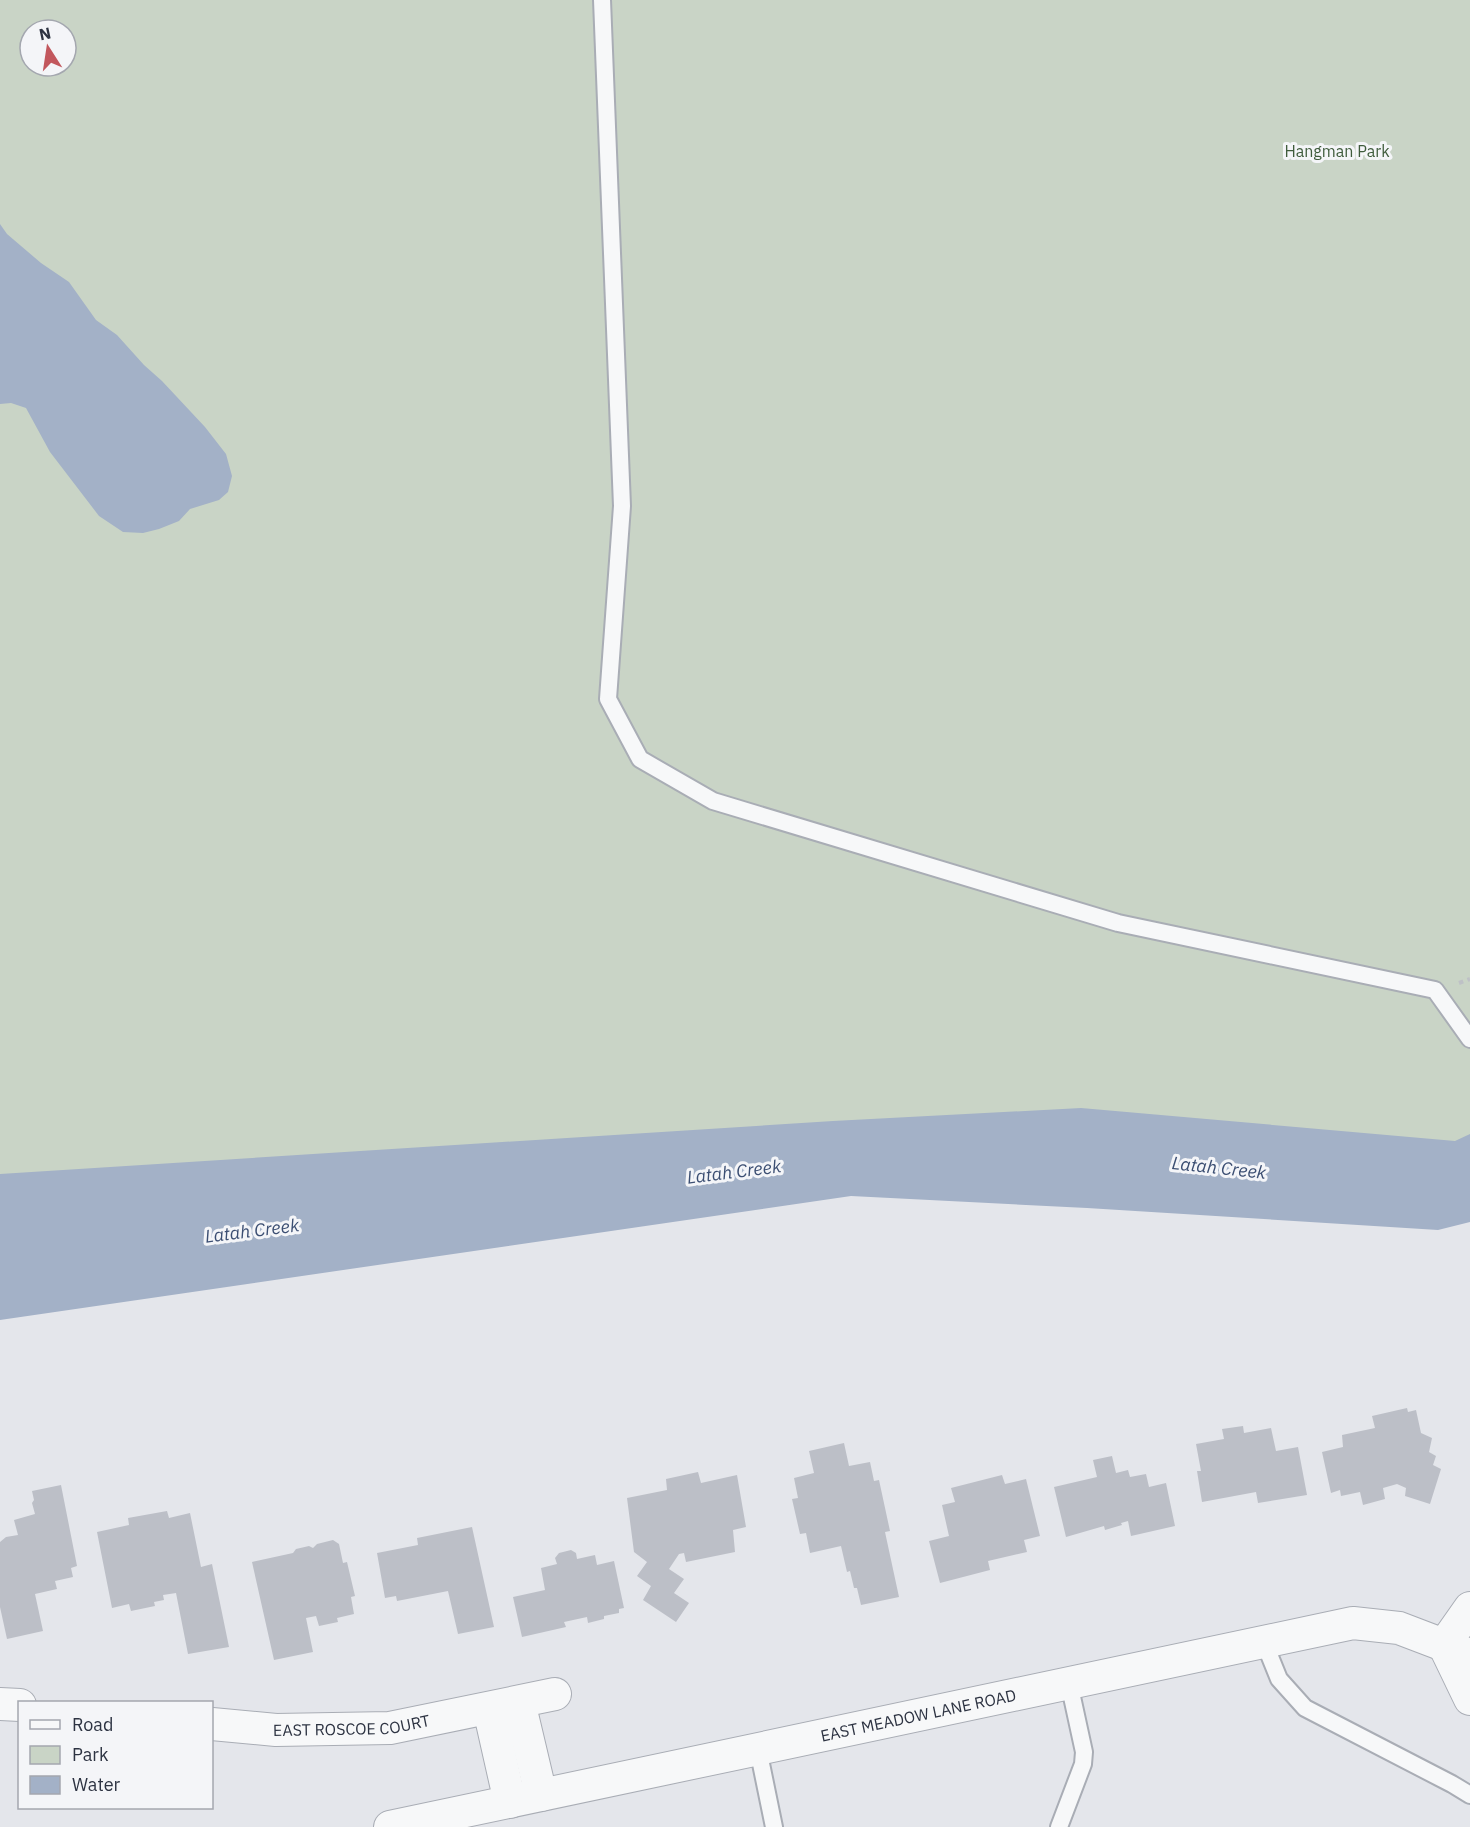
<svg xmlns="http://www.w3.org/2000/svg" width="1470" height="1827" viewBox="0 0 1470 1827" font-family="'IBM Plex Sans',sans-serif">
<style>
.green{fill:#c9d4c6;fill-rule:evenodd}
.water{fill:#a3b1c7}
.building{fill:#bcbfc7}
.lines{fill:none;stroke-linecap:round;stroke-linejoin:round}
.service-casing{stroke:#a9adb5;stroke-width:20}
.minor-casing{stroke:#a9adb5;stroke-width:34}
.path{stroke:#bec1c6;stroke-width:4;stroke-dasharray:4.5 4.5;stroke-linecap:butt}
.service{stroke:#f7f8f9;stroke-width:16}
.minor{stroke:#f7f8f9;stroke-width:32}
.labels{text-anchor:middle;stroke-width:6;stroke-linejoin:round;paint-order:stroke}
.park-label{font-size:16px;fill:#3f5c3c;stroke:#f4f5f8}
.street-label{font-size:16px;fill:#2d3342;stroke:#f4f5f8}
.water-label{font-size:18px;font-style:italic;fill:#3b4e72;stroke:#f4f5f8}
</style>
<rect width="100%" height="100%" fill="#e4e6eb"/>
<path class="green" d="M0,0H1470V1182L1099,1156L0,1256ZM30,30H66V66H30Z"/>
<path class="water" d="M0,224L7,234L41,263L69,282L96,320L117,335L144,365L162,381L205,427L226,454L232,476L228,492L219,500L190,509L179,521L159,529L143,533L123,532L99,516L50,452L26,408L11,403L0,404Z
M1081,1108L1455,1141L1470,1134V1222L1438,1230L1087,1208L851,1196L0,1320V1174L833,1121Z"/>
<path class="building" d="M1407,1408L1408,1412L1416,1410L1421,1433L1432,1438L1429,1452L1436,1456L1433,1465L1441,1469L1430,1504L1405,1496L1406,1488L1397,1484L1383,1488L1385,1499L1363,1505L1360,1492L1341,1496L1340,1490L1331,1493L1322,1452L1343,1447L1342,1435L1375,1428L1372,1416Z
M1243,1426L1244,1433L1271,1428L1276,1451L1298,1447L1307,1495L1258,1503L1256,1492L1202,1502L1197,1471H1201L1196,1444L1224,1439L1222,1429Z
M844,1443L849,1466L870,1462L874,1481L879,1480L890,1531L885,1532L899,1597L861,1605L857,1588H854L850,1571L847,1572L841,1546L810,1553L806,1533L800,1534L792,1499L798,1498L794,1478L814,1473L809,1451Z
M1112,1456L1116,1473L1128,1470L1130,1477L1146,1474L1149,1487L1166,1483L1175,1526L1131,1536L1128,1521L1121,1523L1122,1525L1105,1530L1104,1526L1066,1537L1054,1487L1097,1477L1093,1460Z
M698,1472L701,1483L737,1475L746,1527L733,1530L735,1552L686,1562L684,1553L679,1554L669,1569L684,1579L674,1593L689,1603L676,1622L643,1600L651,1586L637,1576L647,1562L634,1552L627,1498L667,1490L666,1479Z
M1002,1475L1005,1484L1026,1479L1040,1536L1024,1540L1027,1552L988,1561L990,1570L940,1583L929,1541L949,1536L942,1505L955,1502L951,1488Z
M61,1485L77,1566L71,1568L73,1577L55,1581L57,1589L35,1594L43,1631L7,1639L0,1607V1542L6,1537L18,1535L14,1520L35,1514L32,1503L34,1500L32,1491Z
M167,1511L169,1518L190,1513L201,1567L212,1564L229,1647L188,1654L176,1593L163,1595L164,1600L154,1602L155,1606L131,1611L129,1604L112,1608L97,1532L129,1525L128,1518Z
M472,1527L494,1627L458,1634L448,1591L397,1601L396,1596L385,1598L377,1553L418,1545L417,1538Z
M333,1540L339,1544L343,1563L347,1562L355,1596L351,1597L354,1614L337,1618L338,1622L319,1626L316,1616L306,1618L313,1652L274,1660L252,1562L293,1553L296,1549L309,1546L313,1548L317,1544Z
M571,1550L576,1553L577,1559L595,1555L597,1565L614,1561L624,1608L619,1609V1613L604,1616V1619L588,1623L587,1617L564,1622L566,1627L522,1637L513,1597L545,1590L541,1568L557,1564L555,1558L559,1553Z"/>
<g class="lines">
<defs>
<path id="service" d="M602,0L622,506L608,699L640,759L713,801L1118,923L1435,990L1470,1039
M1264,1642L1279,1679L1305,1708L1452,1784L1470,1795
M758,1749L774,1827
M1059,1827L1083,1764L1084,1752L1069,1683"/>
<g id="minor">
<path d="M1444,1645L1470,1699"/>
<path d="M1444,1645L1470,1608"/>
<path d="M519,1702L541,1795"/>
<path d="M0,1704L20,1705"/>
<path d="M489,1709L510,1802"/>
<path id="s1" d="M212,1724L276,1730L390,1728L555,1694"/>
<path id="s2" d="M390,1827L1353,1623L1399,1628L1470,1655"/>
</g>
</defs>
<use href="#service" class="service-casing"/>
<use href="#minor" class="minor-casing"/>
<path class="path" d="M1459,983L1470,979"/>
<use href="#service" class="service"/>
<use href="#minor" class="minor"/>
</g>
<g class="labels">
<g class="park-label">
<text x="1337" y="157">Hangman Park</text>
</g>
<g class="street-label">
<text dy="6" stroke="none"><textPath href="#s2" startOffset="540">EAST MEADOW LANE ROAD</textPath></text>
<text dy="6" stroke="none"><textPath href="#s1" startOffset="140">EAST ROSCOE COURT</textPath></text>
</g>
<g class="water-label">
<text transform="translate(1219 1168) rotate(6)" y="6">Latah Creek</text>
<text transform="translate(734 1172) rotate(-7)" y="6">Latah Creek</text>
<text transform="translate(252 1231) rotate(-7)" y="6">Latah Creek</text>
</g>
</g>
<rect x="18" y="1701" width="195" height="108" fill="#f4f5f8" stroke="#a4a7af" stroke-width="1.5"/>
<rect x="30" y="1720" width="30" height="9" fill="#f7f8f9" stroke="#a4a7af" stroke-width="1.5"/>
<text x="72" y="1731" font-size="18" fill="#2d3342">Road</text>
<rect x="30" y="1746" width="30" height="18" fill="#c9d4c6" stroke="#a4a7af" stroke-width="1.5"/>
<text x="72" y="1761" font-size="18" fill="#2d3342">Park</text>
<rect x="30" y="1776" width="30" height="18" fill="#a3b1c7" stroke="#a4a7af" stroke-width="1.5"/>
<text x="72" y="1791" font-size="18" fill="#2d3342">Water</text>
<g transform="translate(48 48) rotate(348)"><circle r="28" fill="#f4f5f8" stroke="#a4a7af" stroke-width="1.5"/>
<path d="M0-4.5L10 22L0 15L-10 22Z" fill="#c2575d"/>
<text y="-9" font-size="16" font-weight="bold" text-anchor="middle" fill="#2d3342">N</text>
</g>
</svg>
